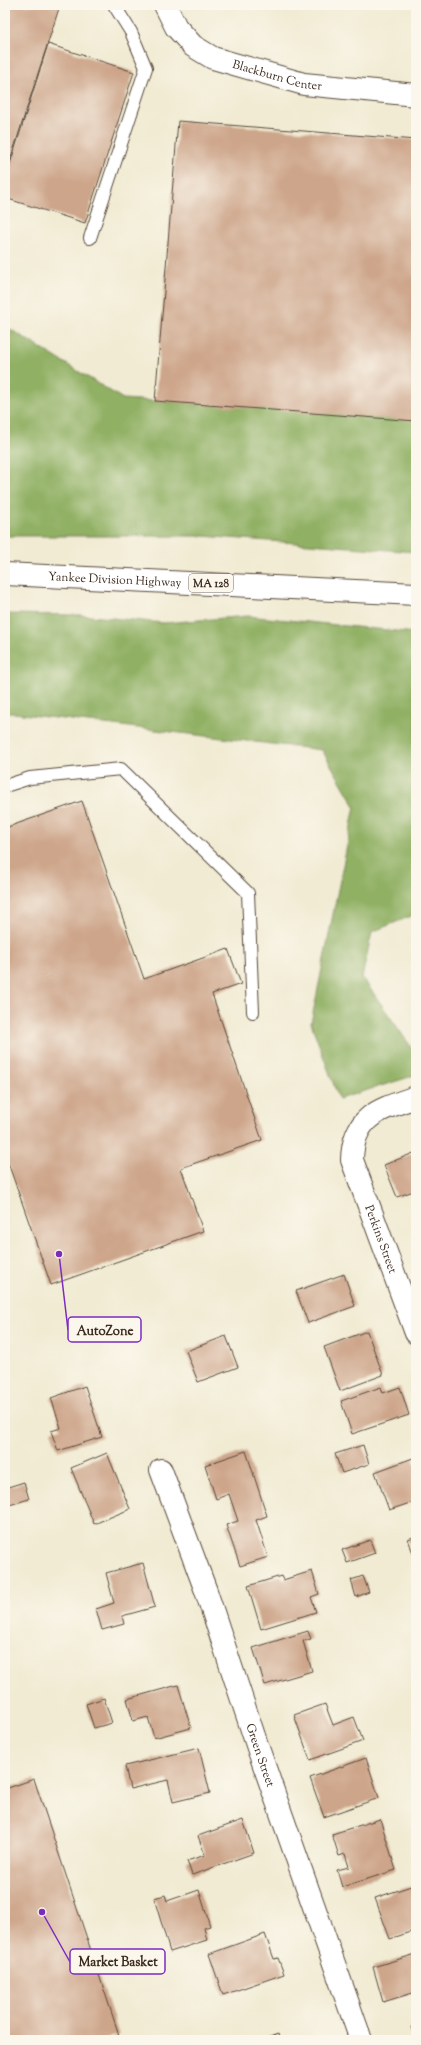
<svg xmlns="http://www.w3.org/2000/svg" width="421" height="2045" viewBox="0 0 421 2045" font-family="'Sorts Mill Goudy',serif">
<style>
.forest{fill:#90b063;stroke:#666d40}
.building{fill:#cda58a}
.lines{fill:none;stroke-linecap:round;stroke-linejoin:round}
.service-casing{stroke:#564739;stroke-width:14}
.minor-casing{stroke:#564739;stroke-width:24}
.trunk-casing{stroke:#564739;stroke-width:24}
.service{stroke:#fff;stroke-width:12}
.minor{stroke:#fff;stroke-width:22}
.trunk{stroke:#fff;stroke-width:22}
.labels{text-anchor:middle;stroke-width:3;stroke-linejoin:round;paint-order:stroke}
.shield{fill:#fbf7ec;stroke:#75685c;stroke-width:1}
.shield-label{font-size:11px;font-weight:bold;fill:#3b2a1e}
.street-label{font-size:12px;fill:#3b2a1e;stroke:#fbf7ec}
.leader{fill:none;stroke:#7b2cbf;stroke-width:1.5}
.callout-dot{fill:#7b2cbf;stroke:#fbf7ec;stroke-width:1.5}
.callout{fill:#fbf7ec;stroke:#7b2cbf;stroke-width:1.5}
.callout-label{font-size:13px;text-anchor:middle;font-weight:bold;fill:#3b2a1e}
</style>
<rect width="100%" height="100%" fill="#fbf7ec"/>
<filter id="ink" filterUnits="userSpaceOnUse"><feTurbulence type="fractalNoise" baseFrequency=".025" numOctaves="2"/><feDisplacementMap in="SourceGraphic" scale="8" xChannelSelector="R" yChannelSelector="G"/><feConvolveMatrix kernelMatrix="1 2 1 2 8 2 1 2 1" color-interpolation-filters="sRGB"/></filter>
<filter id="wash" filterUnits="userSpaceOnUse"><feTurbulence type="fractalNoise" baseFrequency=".012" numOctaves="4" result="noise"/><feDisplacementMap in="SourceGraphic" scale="16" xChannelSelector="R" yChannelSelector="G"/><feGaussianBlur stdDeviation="0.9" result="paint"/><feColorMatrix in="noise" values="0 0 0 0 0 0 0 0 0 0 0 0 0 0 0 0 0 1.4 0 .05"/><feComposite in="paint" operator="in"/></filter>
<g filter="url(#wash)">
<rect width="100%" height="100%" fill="#f1ebd3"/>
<path class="forest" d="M5,326L123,399L416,418V552L202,536H5Z
M5,614L80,615L164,623L248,616L416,633V914L372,932L362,977L416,1054V1075L339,1099L311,1023L355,806L322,750L5,712Z"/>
<g id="blocks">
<path class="building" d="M5,5H60L5,176Z
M48,44L134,72L85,223L5,198V180Z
M178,121L416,140V421L155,401Z
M82,801L144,979L228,949L241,984L212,994L262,1140L181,1168L203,1231L51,1285L5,1154V828Z
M416,1152V1190L397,1197L384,1165Z
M344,1274L355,1306L308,1323L296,1291Z
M367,1331L383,1375L340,1391L324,1347Z
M226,1336L238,1367L198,1382L186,1351Z
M85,1386L102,1437L58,1451L51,1431L61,1428L51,1398Z
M381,1387L383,1393L400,1387L409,1415L352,1434L341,1401Z
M363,1445L369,1464L342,1473L335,1454Z
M246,1451L267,1516L256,1520L268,1557L240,1566L226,1525L238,1521L229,1494L216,1499L205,1465Z
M107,1453L130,1509L94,1524L71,1468Z
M413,1458L416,1466V1501L389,1510L375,1472Z
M24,1482L29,1499L6,1506L5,1488Z
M416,1536V1562L408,1539Z
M370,1540L375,1553L347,1563L342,1550Z
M143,1563L155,1607L122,1616L124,1624L102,1630L96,1609L114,1603L106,1573Z
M312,1571L319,1594L311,1597L316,1612L261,1629L248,1586L281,1576L283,1580Z
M363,1576L369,1592L356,1597L351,1580Z
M308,1631L311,1639L303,1641L312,1671L265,1685L253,1648Z
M178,1685L191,1728L154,1738L148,1717L133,1721L127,1699Z
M104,1698L112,1723L94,1728L86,1704Z
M325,1704L333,1725L354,1717L363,1741L310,1760L294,1715Z
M199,1748L210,1793L173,1802L168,1780L130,1789L125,1766Z
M366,1758L379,1798L324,1817L310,1778Z
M34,1779L119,2035L103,2040H5V1789Z
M380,1819L396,1870L342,1887L337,1870L349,1867L345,1854L339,1856L332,1834Z
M243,1820L254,1853L192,1875L187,1861L205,1855L198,1836Z
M414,1885L416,1892V1930L390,1939L375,1898Z
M199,1890L210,1926L204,1928L207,1940L170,1952L154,1898L165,1895L167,1901Z
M265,1934L274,1959L278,1958L284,1974L223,1995L209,1954Z
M416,1954V1992L383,2002L373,1967Z
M416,2026V2040H415L411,2027Z
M278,2034L280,2040H261Z"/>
</g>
</g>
<g filter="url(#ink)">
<use href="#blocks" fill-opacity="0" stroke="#564739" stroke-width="1"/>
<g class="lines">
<defs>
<path id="service" d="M90,238L146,68L131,32L114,5
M5,786L30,778L121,769L248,893L253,1012"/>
<g id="minor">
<path id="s1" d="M165,5L176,27L193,46L213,58L304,84L416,95"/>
<path id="s2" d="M416,1097C378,1110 353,1116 352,1160L416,1333"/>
<path id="s3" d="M161,1470L206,1591L259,1751L361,2040"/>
</g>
<g id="trunk">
<path id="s4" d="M5,574L416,594"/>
</g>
</defs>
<use href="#service" class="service-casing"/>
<use href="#minor" class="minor-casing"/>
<use href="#trunk" class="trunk-casing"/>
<use href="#service" class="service"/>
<use href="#minor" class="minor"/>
<use href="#trunk" class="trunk"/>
</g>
</g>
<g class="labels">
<rect class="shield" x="189" y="574" width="44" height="18" rx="3"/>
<g class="shield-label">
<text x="211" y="587">MA 128</text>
</g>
<g class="street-label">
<text dy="4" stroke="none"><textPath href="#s1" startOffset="140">Blackburn Center</textPath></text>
<text dy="4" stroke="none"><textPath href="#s4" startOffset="110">Yankee Division Highway</textPath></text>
<text dy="4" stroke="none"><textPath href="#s2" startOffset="183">Perkins Street</textPath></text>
<text dy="4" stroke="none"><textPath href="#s3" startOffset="302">Green Street</textPath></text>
</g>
</g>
<path class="leader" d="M59 1254L68 1330M42 1912L70 1962"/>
<g class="callout-dot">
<circle cx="59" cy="1254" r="4"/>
<circle cx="42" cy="1912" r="4"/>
</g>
<g class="callout">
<rect x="68" y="1317" width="73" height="25" rx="4"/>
<rect x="70" y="1949" width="95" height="25" rx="4"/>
</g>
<g class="callout-label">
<text x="105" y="1335">AutoZone</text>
<text x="118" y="1966">Market Basket</text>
</g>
<rect width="421" height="2045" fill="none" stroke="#fbf7ec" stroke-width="20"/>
</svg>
